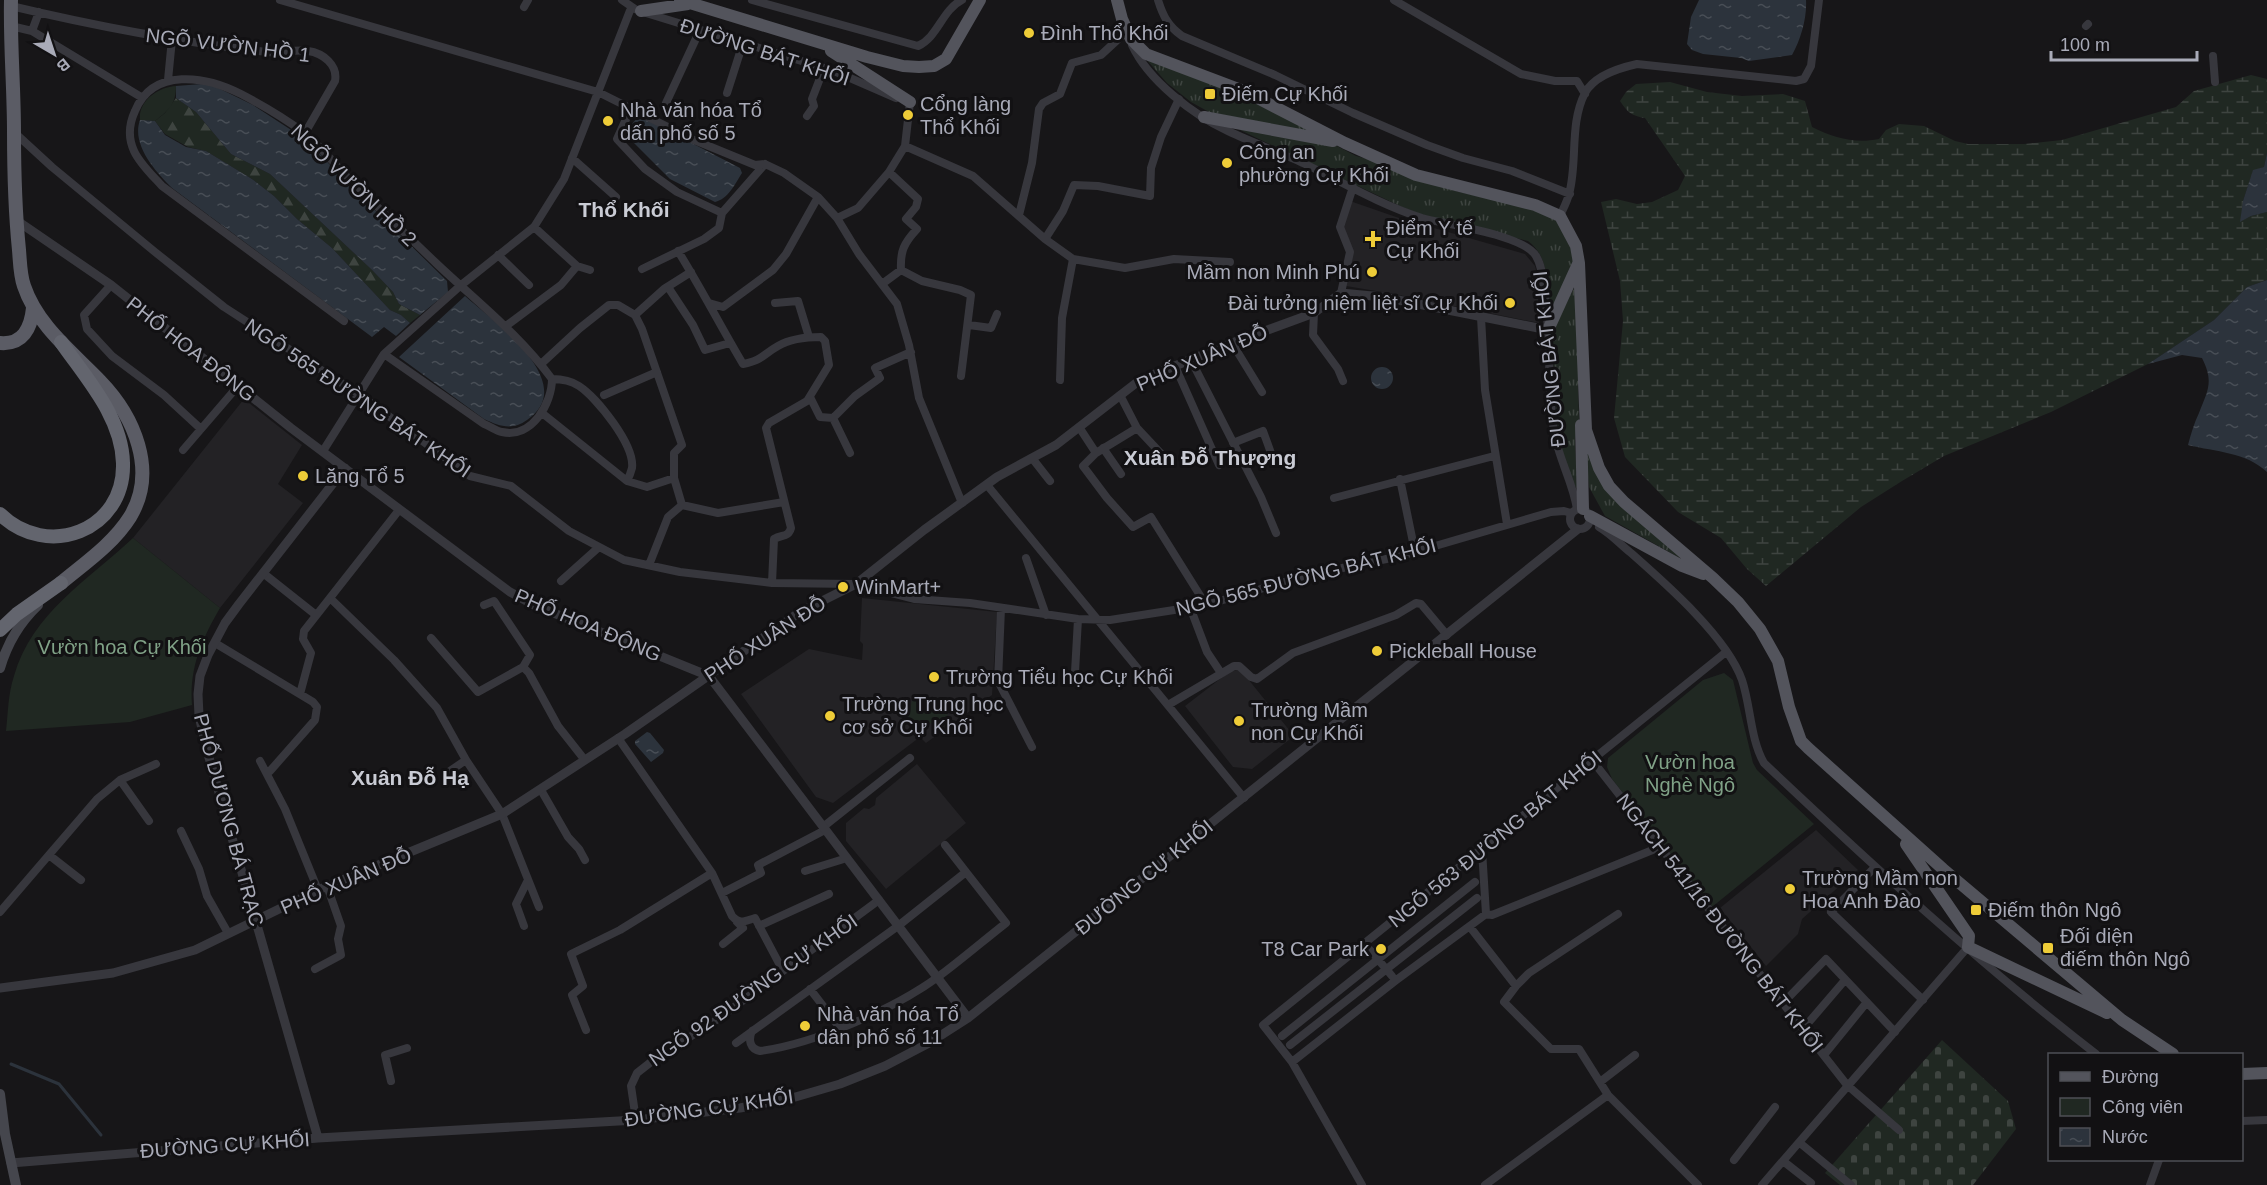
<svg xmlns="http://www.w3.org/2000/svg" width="2267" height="1185" viewBox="0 0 2267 1185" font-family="Arial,sans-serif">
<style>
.built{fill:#232225}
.grass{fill:url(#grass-tufts)}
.forest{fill:url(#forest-firs)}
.wetland{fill:url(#wetland-marsh)}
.cemetery{fill:url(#cemetery-stones)}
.park{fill:#202822}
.water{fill:url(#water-ripples)}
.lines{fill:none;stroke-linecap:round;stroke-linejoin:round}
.stream{stroke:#2c333c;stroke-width:3}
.minor{stroke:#37373d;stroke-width:8}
.tertiary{stroke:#37373d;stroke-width:9}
.secondary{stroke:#45464d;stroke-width:10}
.primary{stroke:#53545c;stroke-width:12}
.trunk{stroke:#5b5c65;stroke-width:14}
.motorway{stroke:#63656e;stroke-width:14}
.poi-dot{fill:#eecc38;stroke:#121113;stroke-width:2}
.labels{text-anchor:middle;stroke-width:6;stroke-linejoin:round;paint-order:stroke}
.poi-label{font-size:20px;fill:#a9abb8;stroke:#121113;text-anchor:start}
.street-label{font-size:20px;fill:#a9abb8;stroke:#121113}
.park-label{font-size:20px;fill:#80a287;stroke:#121113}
.neighbourhood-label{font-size:21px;font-weight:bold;fill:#c9cbd4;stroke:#121113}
</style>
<defs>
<pattern id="grass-tufts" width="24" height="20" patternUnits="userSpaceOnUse" patternTransform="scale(1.5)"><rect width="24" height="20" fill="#202822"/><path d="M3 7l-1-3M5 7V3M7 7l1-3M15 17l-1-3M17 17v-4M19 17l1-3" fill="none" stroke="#3e4440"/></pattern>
<pattern id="forest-firs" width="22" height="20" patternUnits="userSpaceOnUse" patternTransform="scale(1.5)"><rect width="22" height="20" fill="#202822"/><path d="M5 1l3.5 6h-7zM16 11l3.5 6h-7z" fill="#3e4440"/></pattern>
<pattern id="wetland-marsh" width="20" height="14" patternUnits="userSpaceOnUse" patternTransform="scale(1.5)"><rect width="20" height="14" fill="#202822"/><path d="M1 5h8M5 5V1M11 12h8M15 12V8" fill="none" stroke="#3e4440"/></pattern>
<pattern id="cemetery-stones" width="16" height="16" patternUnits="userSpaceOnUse" patternTransform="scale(1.5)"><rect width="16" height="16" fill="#202822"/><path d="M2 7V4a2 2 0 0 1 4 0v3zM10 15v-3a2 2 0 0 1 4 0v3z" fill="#3e4440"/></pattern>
<pattern id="water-ripples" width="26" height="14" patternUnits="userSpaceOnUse" patternTransform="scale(1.5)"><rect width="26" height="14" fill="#2c333c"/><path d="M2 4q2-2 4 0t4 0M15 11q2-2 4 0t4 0" fill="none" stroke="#484e56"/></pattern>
</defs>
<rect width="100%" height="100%" fill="#171618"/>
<path class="built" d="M1350,201L1399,218L1525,254L1535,266L1537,274L1539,323L1394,294L1346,286L1353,252L1343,227Z
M244,399L302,445L278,484L303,503L220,608L133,538Z
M862,598L997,612L992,695L926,743L920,737L833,803L816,797L741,694L809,649L862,660L863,644L860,641Z
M1240,669L1294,736L1252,769L1233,767L1185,706L1229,672Z
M917,764L966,823L886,889L846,841V823L864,808L869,809L875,805L876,798Z
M1816,830L1858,870L1802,919L1798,934L1766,966L1720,908Z"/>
<path class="grass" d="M1145,58L1247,98L1321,134L1209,112L1191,102L1167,83Z
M1238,129L1335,145L1356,156L1375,161L1432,184L1459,192L1529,207L1555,220L1560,225L1576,259L1549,315C1547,289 1551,258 1528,241L1420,214L1400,206Z
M1578,280L1581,367L1578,385L1579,419L1575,440L1577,489C1553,452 1555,382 1552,338L1554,328Z
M1584,436L1595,463L1687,562L1605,516L1589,487Z"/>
<path class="forest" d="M176,98L196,112L231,154L270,174L372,270L393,292L399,304L420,315L410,323L401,315L390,310L332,248L297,219L274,196L252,179L206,151L188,147L165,134L155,121L165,113Z"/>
<path class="wetland" d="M2251,75L2267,79V153L2264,167L2253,171L2243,201L2241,221L2251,216L2267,212V280L2247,287L2214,320L2148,364L2051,412L1944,456L1902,481L1861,507L1766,586L1747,569L1721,538L1678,512L1625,457L1614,418L1623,321L1620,281L1601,202L1616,199L1637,204L1652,202L1678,190L1685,176L1645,118C1632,116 1627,112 1620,101L1626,92L1636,84L1670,82L1707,92L1742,96L1783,94L1805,101L1812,127C1834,138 1855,144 1879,139L1886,130L1899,124L1924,126L1955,141L1968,144H2024L2062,140L2176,107L2194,91Z"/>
<path class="cemetery" d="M1942,1040L2008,1101L2016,1129L1973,1185H1840L1825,1173Z"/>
<path class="park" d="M176,86C176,104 169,110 155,121L140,120C138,101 158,87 176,86Z
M133,538L220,608C202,639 189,668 192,705L130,722L6,731C8,713 8,694 14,676C32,613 88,580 133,538Z
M1724,673L1733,680L1753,763L1757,770L1814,824L1712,907L1612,779L1607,767L1608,758L1703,680Z
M913,696L950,703L945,726L908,719Z"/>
<path class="water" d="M1699,0H1806C1807,18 1801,39 1792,55L1749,61L1741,58L1703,54L1692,50L1687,44L1691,17Z
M202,84L214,86L253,105L308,141L343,179L447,281L448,292L420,315L399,304L393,292L372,270L270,174L231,154L196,112L176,98V86Z
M638,117L643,118L740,168L742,173C735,184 728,199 715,202L670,179L628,137L630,126Z
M140,120L155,121L165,135L186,147L206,151L252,179L274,196L297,219L332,248L390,310L401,315L410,323L396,336L384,327L372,337L172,188C156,172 131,145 140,120Z
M2267,153V212L2251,216L2240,222L2243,201L2253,170L2264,167Z
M2267,280V472C2246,452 2216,452 2188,445C2191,434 2194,423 2199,413C2208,390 2214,382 2202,358L2182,355L2148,364L2214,320L2247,287Z
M465,296C493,321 581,383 527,420C512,431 499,426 484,419L399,357Z
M1371 378a11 11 0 1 1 22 0a11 11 0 1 1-22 0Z
M647,732L650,733L664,750L663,753L651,762L635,744V741Z"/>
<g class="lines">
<path class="stream" d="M11,1064L59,1084L101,1135"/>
<path class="minor" d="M280,0L598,92L694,140L755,165L765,164L784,173L818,197L837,218L859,254L897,304L909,345L919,398L962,503
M622,0L635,9
M752,0L918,46C938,37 942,10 962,0
M1158,0C1163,16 1168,26 1182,36L1275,75L1353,113L1427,145L1463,158L1512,171L1570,194
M1394,0L1521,74L1555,81H1577L1585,94
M11,6C95,26 180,42 267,52C280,54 294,49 308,51C323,53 338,65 335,81L305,133
M524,7L528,0
M646,13L834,71L896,98
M11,26L32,31L141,97
M2086,26L2088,24
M32,31L39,12
M1132,45C1148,80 1193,115 1228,131C1253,143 1279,152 1303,163C1342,182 1381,205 1422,218C1448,225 1524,235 1536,256C1543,267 1543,283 1545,296C1551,340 1547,386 1554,431C1558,458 1573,482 1577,509
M2213,56L2215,82
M168,80L172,39
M727,93L743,43
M666,103L700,30
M631,108L617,139L645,169L677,192L722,213L765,164
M807,116L814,106L812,99L824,68
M15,133L52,167L155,252L224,307L360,395L470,476L511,486L569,531L624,560L680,572L772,583L856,584L914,599L970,603L1078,619L1110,620L1206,605L1308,575L1401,556L1551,512L1564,511L1571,513
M905,146L973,176L1045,239L1073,259L1062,318L1060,380
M572,158L616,197
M889,172L918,199L916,207L906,219L917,229C904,243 900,251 901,270
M1019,215L1032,163L1039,109L1043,103L1060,94L1072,63L1101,55L1127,31L1128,34
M1560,216C1563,209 1567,202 1569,194C1578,162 1569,124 1585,93C1594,76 1619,68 1637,64L1796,81L1804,79L1811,66L1819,0
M837,218L858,208L889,172L905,146L910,102L907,101
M534,227L577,266L590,270
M1045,239L1063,211L1074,185L1098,186L1150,196L1151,168L1161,137L1179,99
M678,251C701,288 721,327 743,364C763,360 762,355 778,346C790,339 806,337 821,337L825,341L829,365L807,401L769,423L766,428L791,528C788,538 782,534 774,539L772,583
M498,255L529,285
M1073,259L1125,268L1174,259L1230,262
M642,269L704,239L719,228L722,213
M882,284L901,270L922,281L960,290L971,295L961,376
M111,285L84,315L87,329L112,356L164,395L201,429
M668,287L693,325L705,350L730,343
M1341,293L1350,252L1340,227L1353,187
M709,303L723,307L773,270L786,254L818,197
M775,303L798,301L809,337
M1314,313L1313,335L1338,369L1343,381
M635,315L642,329L682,445L674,453V478L682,505L718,513L784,502
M1481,317L1485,390L1507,524
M344,321L162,186C152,175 140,164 134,151C128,138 129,124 135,111C153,67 206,76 241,94C262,105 284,118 303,132C321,146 335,165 351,181C379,209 408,236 436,263C476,301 519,334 552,379C552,403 532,439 502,432C496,431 490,426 484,424L384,354
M969,325L991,328L997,314
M506,326L561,285L577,266
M1232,343L1262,392
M1191,360L1261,497L1276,533
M541,364L580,328L609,305H618L635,315L664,289L691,272
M1175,366L1219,465
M552,379C562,379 570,380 579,386C597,398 635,445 632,468C631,472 629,477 627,481
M604,395L657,372
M1120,395L1137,428L1167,460
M810,397L820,417L833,418L855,396L880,378L875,368L911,352
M542,413L627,481L647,487L674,478
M833,418L850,453
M1079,427L1096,453L1083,466L1107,498L1133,527L1151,517L1206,605
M1233,443L1263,431L1271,453
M1103,448L1121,474
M183,450L238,386
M323,451L384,354L460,286L534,227L564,179L631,8
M1096,453L1137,428
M1032,458L1050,481
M1400,479L1415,552
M987,485L1244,798
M1334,498L1494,456
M1570 519a10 10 0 1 1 20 0a10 10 0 1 1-20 0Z
M1599,527C1611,534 1620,544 1631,553C1665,583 1727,637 1742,680C1751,707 1750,738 1764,763C1871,864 1980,964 2096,1054
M1026,558L1046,615
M649,565L668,517L682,505
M263,573L316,615
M561,581L599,547
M330,598L394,660L437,708L466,760
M484,605L494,601L530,655L523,667
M1190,607L1207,652L1221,673
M1001,608L998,681L1032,747
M431,638L478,692L523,667
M215,643L313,702L317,707L315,720L270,771
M523,667L529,673L558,726L584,759
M1075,672L1078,619
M300,694L311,653L303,639L304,631L399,510
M1168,705L1234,666H1239L1251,677L1257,679L1293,653L1396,615L1416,603L1421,604L1447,635
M618,738L712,873L732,916C740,925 745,921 755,918L783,971
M1592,760L1847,1085L1899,1130
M260,761L285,809L318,890
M447,773L466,760L502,814L539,907
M120,780L149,821
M541,790L568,837L579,849L585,860
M823,827L910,758
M181,831L199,869L207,896L228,933
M1482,850L1486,914
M49,855L81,880
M1875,867L1831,912L1923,1000
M805,871L847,858
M722,893L761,873L758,865L825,830
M0,912L97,799L120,780L156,764
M1486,914L1492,915L1660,847
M524,926L516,904L528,880
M759,926L829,894
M1470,927L1516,986L1504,1002L1551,1049H1579L1608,1095L1698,1185
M1364,943L1392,976
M723,944L743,928L737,922
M315,969L341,955L338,939L341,926L327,886
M1516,986L1529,973L1618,914
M810,989L840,1028
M1783,1003L1826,959L1895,1032
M1803,1029L1845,980
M586,1030L572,995L583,986L571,954L620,930L712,873
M752,1031C748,1040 750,1049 760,1051C814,1044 894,1009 938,977C961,960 983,941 1006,923L966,872
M1282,1036L1475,882
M736,1043L898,926L966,872L945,845
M1290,1045L1477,898
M1824,1055L1867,1002
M1292,1062L1395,981L1486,914
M391,1081L385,1055L407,1048
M1600,1082L1635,1055
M636,1120L631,1086L637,1073L651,1062L718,1019L879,900
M2242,1121L2267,1120
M1800,1143L1851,1185
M1734,1160L1775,1107
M1783,1161L1811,1183
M1362,1185L1292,1062L1263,1025L1726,652
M1485,1185L1608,1095
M1762,1185L1968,947
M2150,1185L2159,1160"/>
<path class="tertiary" d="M16,220L111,285L291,428L510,592L534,605L709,676L968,1018
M0,988L113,973L195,950L318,890L502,814L625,734L800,612L856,584L924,530L997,477L1056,445L1140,380L1232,343L1314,313L1341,293L1383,297L1548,330
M318,1138L208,754L199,716L198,694L200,676L208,655L225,623L239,604L345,468
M11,1163L318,1138L636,1120L740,1108L792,1098L840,1084L885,1066L929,1043L968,1018L1578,529"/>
<path class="secondary" d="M0,668C7,644 20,622 38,605
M0,1094L5,1134L16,1185"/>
<path class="primary" d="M680,0L867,57L903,66L919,67L934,66L946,59L980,0
M1117,0L1122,19L1131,39L1146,54L1244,91L1345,143L1416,175L1535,205L1560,216L1576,246L1579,263L1586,430L1599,468L1609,486L1624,502L1713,578L1738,602L1760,629L1778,661L1789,707L1801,741L1808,748L1943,869L2122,1020L2173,1054
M641,11L688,4
M831,51L910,102
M1204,117L1333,141
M1548,330L1578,264
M1581,425L1583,509
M1590,516L1682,566L1703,574
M1906,844L1969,936L1968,947L2107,1013
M2242,1074L2267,1073"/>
<path class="trunk" d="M11,0C10,44 14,88 14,132C14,172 15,210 19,250C20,261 20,275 24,286C37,325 72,352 100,381C134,416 158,471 130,517C113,544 85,563 61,583
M0,343C23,345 31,328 33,308"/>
<path class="motorway" d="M0,514C47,560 125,531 123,463C122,417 86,378 61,342
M0,630L17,614L61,583"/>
</g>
<g class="poi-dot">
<circle cx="1029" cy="33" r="6"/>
<rect x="1204" y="88" width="12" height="12" rx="3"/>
<circle cx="908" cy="115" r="6"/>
<circle cx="608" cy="121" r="6"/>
<circle cx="1227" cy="163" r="6"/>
<path d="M1370 230h6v6h6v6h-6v6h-6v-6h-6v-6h6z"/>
<circle cx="1372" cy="272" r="6"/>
<circle cx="1510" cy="303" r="6"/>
<circle cx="303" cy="476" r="6"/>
<circle cx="843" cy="587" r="6"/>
<circle cx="1377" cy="651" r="6"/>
<circle cx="934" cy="677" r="6"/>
<circle cx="830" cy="716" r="6"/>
<circle cx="1239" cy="721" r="6"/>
<circle cx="1790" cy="889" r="6"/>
<rect x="1970" y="904" width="12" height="12" rx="3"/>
<rect x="2042" y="942" width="12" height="12" rx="3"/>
<circle cx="1381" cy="949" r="6"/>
<circle cx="805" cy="1026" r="6"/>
</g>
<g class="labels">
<g class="poi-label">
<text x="1041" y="40">Đình Thổ Khối</text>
<text x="1222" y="101">Điếm Cự Khối</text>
<text x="920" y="111">Cổng làng<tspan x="920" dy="23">Thổ Khối</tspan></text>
<text x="620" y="117">Nhà văn hóa Tổ<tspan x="620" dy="23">dấn phố số 5</tspan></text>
<text x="1239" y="159">Công an<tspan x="1239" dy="23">phường Cự Khối</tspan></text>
<text x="1386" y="235">Điểm Y tế<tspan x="1386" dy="23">Cự Khối</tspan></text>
<text x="1360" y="279" text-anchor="end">Mầm non Minh Phú</text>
<text x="1498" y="310" text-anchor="end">Đài tưởng niệm liệt sĩ Cự Khối</text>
<text x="315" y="483">Lăng Tổ 5</text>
<text x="855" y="594">WinMart+</text>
<text x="1389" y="658">Pickleball House</text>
<text x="946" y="684">Trường Tiểu học Cự Khối</text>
<text x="842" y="711">Trường Trung học<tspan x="842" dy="23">cơ sở Cự Khối</tspan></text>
<text x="1251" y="717">Trường Mầm<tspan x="1251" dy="23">non Cự Khối</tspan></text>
<text x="1802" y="885">Trường Mầm non<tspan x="1802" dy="23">Hoa Anh Đào</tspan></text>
<text x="1988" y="917">Điếm thôn Ngô</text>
<text x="2060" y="943">Đối diện<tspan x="2060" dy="23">điếm thôn Ngô</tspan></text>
<text x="1369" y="956" text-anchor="end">T8 Car Park</text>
<text x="817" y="1021">Nhà văn hóa Tổ<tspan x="817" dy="23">dân phố số 11</tspan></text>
</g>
<g class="street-label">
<text transform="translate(228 45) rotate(7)" y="7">NGÕ VƯỜN HỒ 1</text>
<text transform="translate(765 52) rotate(18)" y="7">ĐƯỜNG BÁT KHỐI</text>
<text transform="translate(354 185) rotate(44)" y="7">NGÕ VƯỜN HỒ 2</text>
<text transform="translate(191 349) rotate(38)" y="7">PHỐ HOA ĐỘNG</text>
<text transform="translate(1202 358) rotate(-23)" y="7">PHỐ XUÂN ĐỖ</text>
<text transform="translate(1549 359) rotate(-96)" y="7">ĐƯỜNG BÁT KHỐI</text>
<text transform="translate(358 398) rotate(34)" y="7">NGÕ 565 ĐƯỜNG BÁT KHỐI</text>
<text transform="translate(1306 577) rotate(-14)" y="7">NGÕ 565 ĐƯỜNG BÁT KHỐI</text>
<text transform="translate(588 625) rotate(23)" y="7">PHỐ HOA ĐỘNG</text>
<text transform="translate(765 639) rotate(-33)" y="7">PHỐ XUÂN ĐỖ</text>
<text transform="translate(229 820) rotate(75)" y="7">PHỐ DƯƠNG BÁ TRẠC</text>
<text transform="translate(1495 839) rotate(-39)" y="7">NGÕ 563 ĐƯỜNG BÁT KHỐI</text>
<text transform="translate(1144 877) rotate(-39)" y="7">ĐƯỜNG CỰ KHỐI</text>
<text transform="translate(346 881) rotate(-23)" y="7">PHỐ XUÂN ĐỖ</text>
<text transform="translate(1720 923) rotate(52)" y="7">NGÁCH 541/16 ĐƯỜNG BÁT KHỐI</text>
<text transform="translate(753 990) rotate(-35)" y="7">NGÕ 92 ĐƯỜNG CỰ KHỐI</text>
<text transform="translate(709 1108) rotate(-8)" y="7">ĐƯỜNG CỰ KHỐI</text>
<text transform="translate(225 1145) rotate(-4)" y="7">ĐƯỜNG CỰ KHỐI</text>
</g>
<g class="park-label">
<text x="122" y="654">Vườn hoa Cự Khối</text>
<text x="1690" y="769">Vườn hoa<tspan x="1690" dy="23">Nghè Ngô</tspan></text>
</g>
<g class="neighbourhood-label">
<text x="624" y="217">Thổ Khối</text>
<text x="1210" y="465">Xuân Đỗ Thượng</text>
<text x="410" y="785">Xuân Đỗ Hạ</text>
</g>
</g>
<rect x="2048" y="1053" width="195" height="108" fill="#121113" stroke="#4e4f55" stroke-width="1.5"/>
<rect x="2060" y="1072" width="30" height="9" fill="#53545c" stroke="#4e4f55" stroke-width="1.5"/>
<text x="2102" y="1083" font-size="18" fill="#a9abb8">Đường</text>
<rect x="2060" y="1098" width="30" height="18" fill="#202822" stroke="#4e4f55" stroke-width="1.5"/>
<text x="2102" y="1113" font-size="18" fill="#a9abb8">Công viên</text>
<rect x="2060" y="1128" width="30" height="18" fill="url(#water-ripples)" stroke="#4e4f55" stroke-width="1.5"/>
<text x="2102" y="1143" font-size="18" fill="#a9abb8">Nước</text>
<g transform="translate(54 54) rotate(141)" stroke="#121113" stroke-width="4.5" paint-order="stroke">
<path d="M0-4.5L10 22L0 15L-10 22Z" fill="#a9abb8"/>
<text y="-9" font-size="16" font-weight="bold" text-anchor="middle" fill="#a9abb8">B</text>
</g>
<path d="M2051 51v9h146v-9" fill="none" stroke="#a9abb8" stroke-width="3"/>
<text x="2060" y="51" font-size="18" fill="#a9abb8" stroke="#121113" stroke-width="4.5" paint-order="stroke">100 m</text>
</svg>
